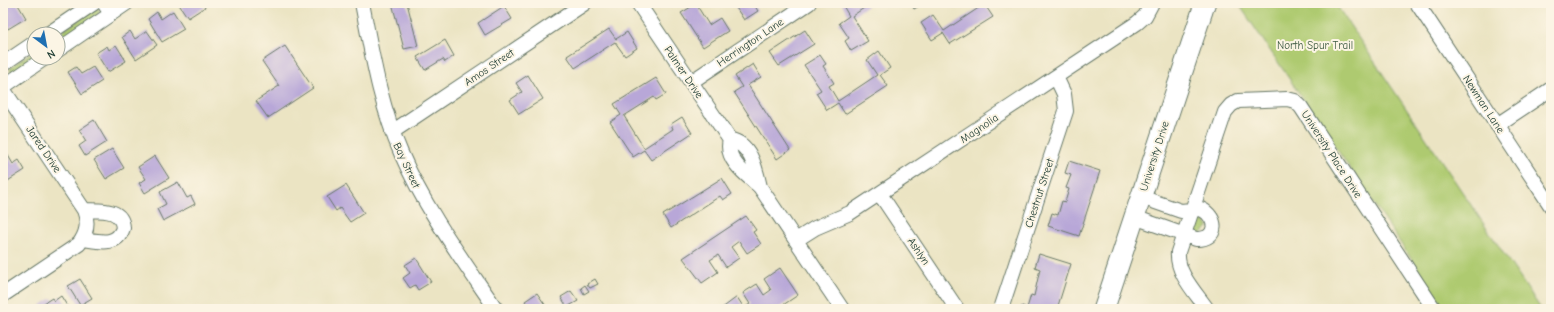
<svg xmlns="http://www.w3.org/2000/svg" width="1554" height="312" viewBox="0 0 1554 312" font-family="'Comic Neue',sans-serif">
<style>
.green{fill:#aeca70;stroke:#668452}
.building{fill:#b8a7d8}
.lines{fill:none;stroke-linecap:round;stroke-linejoin:round}
.minor-casing{stroke:#676;stroke-width:16}
.secondary-casing{stroke:#676;stroke-width:22}
.minor{stroke:#fff;stroke-width:14}
.secondary{stroke:#fff;stroke-width:20}
.labels{text-anchor:middle;stroke-width:4;stroke-linejoin:round;paint-order:stroke}
.street-label{font-size:11px;fill:#1f3d34;stroke:#fcf5e5}
.park-label{font-size:11px;fill:#3c5940;stroke:#fcf5e5}
</style>
<rect width="100%" height="100%" fill="#fcf5e5"/>
<filter id="ink" filterUnits="userSpaceOnUse"><feTurbulence type="fractalNoise" baseFrequency=".025" numOctaves="2"/><feDisplacementMap in="SourceGraphic" scale="8" xChannelSelector="R" yChannelSelector="G"/><feConvolveMatrix kernelMatrix="1 2 1 2 8 2 1 2 1" color-interpolation-filters="sRGB"/></filter>
<filter id="wash" filterUnits="userSpaceOnUse"><feTurbulence type="fractalNoise" baseFrequency=".012" numOctaves="4" result="noise"/><feDisplacementMap in="SourceGraphic" scale="16" xChannelSelector="R" yChannelSelector="G"/><feGaussianBlur stdDeviation="0.9" result="paint"/><feColorMatrix in="noise" values="0 0 0 0 0 0 0 0 0 0 0 0 0 0 0 0 0 1.4 0 .05"/><feComposite in="paint" operator="in"/></filter>
<g filter="url(#wash)">
<rect width="100%" height="100%" fill="#ebe4c3"/>
<path class="green" d="M1238,3H1335L1541,309H1445Z
M97,8L101,12L58,43V34Z
M34,50V58L14,72L11,71L10,68Z
M1198,215L1202,216L1208,227L1201,234L1193,231L1196,217Z"/>
<g id="blocks">
<path class="building" d="M6,3H17L26,18L8,29L3,22V5Z
M178,3H203L205,7L188,18Z
M392,3H407L418,46L404,49Z
M733,3H753L758,11L744,20Z
M844,3H865L867,6L852,16L868,41L851,51L845,41L849,38L839,23L849,16L842,4Z
M911,3H924L914,9Z
M981,3H989L985,5L993,17L950,44L943,33L932,40L921,23L933,15L944,31L983,5Z
M696,4L709,25L720,18L728,31L703,47L681,13Z
M504,6L512,19L485,35L478,23Z
M173,11L184,29L162,42L148,19L157,12L161,19Z
M609,29L616,39L627,32L637,48L625,56L615,42L575,68L567,56Z
M805,30L814,44L779,66L770,53Z
M130,31L135,39L147,31L157,45L136,59L122,37Z
M445,40L454,56L445,62L443,59L425,70L417,57Z
M116,45L126,61L108,72L96,53L107,46L109,50Z
M285,46L313,88L268,118L256,101L279,86L262,61Z
M879,51L890,68L880,75L888,86L845,114L838,103L827,110L816,93L821,90L804,65L820,55L826,64L823,66L834,83L829,86L838,101L877,75L867,60Z
M753,64L761,77L748,85L790,150L777,159L734,92L742,87L735,76Z
M76,67L81,74L93,67L102,81L82,94L68,72Z
M528,75L543,99L519,114L510,100L522,92L516,83Z
M656,78L666,94L656,100L654,97L624,116L644,148L673,129L671,124L682,117L692,133L651,160L644,150L633,157L610,122L621,115L614,104Z
M94,120L107,142L85,156L79,146L86,141L79,130Z
M112,149L124,168L106,179L94,160Z
M6,152L13,164L19,160L25,170L3,184V154Z
M155,156L169,178L145,193L139,183L146,179L138,167Z
M1069,161L1100,171L1079,236L1048,226L1052,213L1058,215L1062,201L1065,202L1069,189L1066,188L1071,175L1065,173Z
M722,178L732,194L723,200L720,196L671,228L663,215Z
M178,182L187,198L191,196L195,204L163,221L157,209L166,204L160,192Z
M346,185L364,213L350,222L340,208L336,211L327,197Z
M746,216L756,230L753,232L761,244L747,253L739,241L731,247L739,258L726,267L718,255L710,260L718,272L702,283L683,258Z
M1039,254L1071,264L1057,309H1021L1022,306L1027,308L1031,295L1034,296L1040,269L1035,267Z
M416,258L431,282L418,290L415,285L410,288L403,278L410,273L405,265Z
M780,268L798,295L777,309H721L737,297L744,308L750,304L743,293L757,284L764,295L771,290L764,279Z
M80,279L92,298L80,305L68,286Z
M595,279L598,284L590,288L587,284Z
M585,285L589,291L584,294L581,288Z
M571,291L578,301L567,307L561,297Z
M537,293L548,309H530L525,301Z
M61,296L69,309H44L41,305L52,298L54,301Z"/>
</g>
</g>
<g filter="url(#ink)">
<use href="#blocks" fill-opacity="0" stroke="#676" stroke-width="1"/>
<g class="lines">
<defs>
<path id="minor" d="M104,3L111,14
M362,3C372,54 380,105 401,153C425,209 462,259 496,309
M638,3L730,140C751,143 756,170 760,187
M1417,3L1551,206
M48,34L94,3
M58,50L127,3
M3,64L34,43
M691,82L809,3
M3,87L45,58
M3,89L84,210C89,223 87,233 79,244L3,295
M1497,125L1551,89
M392,132L585,3
M730,140C724,160 748,176 760,187L842,309
M880,194L957,309
M1134,217L1196,239C1219,240 1218,217 1201,209L1181,211L1141,197
M83,239C98,241 117,247 123,228C122,207 99,211 84,210
M796,240L815,228L850,213L1137,23L1145,16L1152,3
M1001,309L1066,111L1064,94L1056,77
M1207,309C1196,293 1176,273 1178,252L1225,112L1231,105L1238,101L1287,99L1295,101L1301,107L1434,309"/>
<path id="secondary" d="M1104,309L1205,3"/>
</defs>
<use href="#minor" class="minor-casing"/>
<use href="#secondary" class="secondary-casing"/>
<use href="#minor" class="minor"/>
<use href="#secondary" class="secondary"/>
</g>
</g>
<g class="labels">
<g class="street-label">
<text transform="translate(750 42) rotate(-34)" y="4">Herrington Lane</text>
<text transform="translate(489 67) rotate(-34)" y="4">Amos Street</text>
<text transform="translate(684 72) rotate(56)" y="4">Palmer Drive</text>
<text transform="translate(1484 104) rotate(57)" y="4">Newman Lane</text>
<text transform="translate(979 128) rotate(-34)" y="4">Magnolia</text>
<text transform="translate(44 149) rotate(56)" y="4">Jared Drive</text>
<text transform="translate(1332 154) rotate(57)" y="4">University Place Drive</text>
<text transform="translate(1154 156) rotate(-72)" y="4">University Drive</text>
<text transform="translate(407 165) rotate(65)" y="4">Bay Street</text>
<text transform="translate(1039 193) rotate(-72)" y="4">Chestnut Street</text>
<text transform="translate(919 251) rotate(56)" y="4">Ashlyn</text>
</g>
<g class="park-label">
<text x="1315" y="49">North Spur Trail</text>
</g>
</g>
<rect width="1554" height="312" fill="none" stroke="#fcf5e5" stroke-width="16"/>
<g transform="translate(46 46) rotate(148)"><circle r="19" fill="#fcf5e5" stroke="#a4ab9e"/>
<path d="M0-3L7 15L0 10L-7 15Z" fill="#1f6fb2"/>
<text y="-6" font-size="11" font-weight="bold" text-anchor="middle" fill="#1f3d34">N</text>
</g>
</svg>
